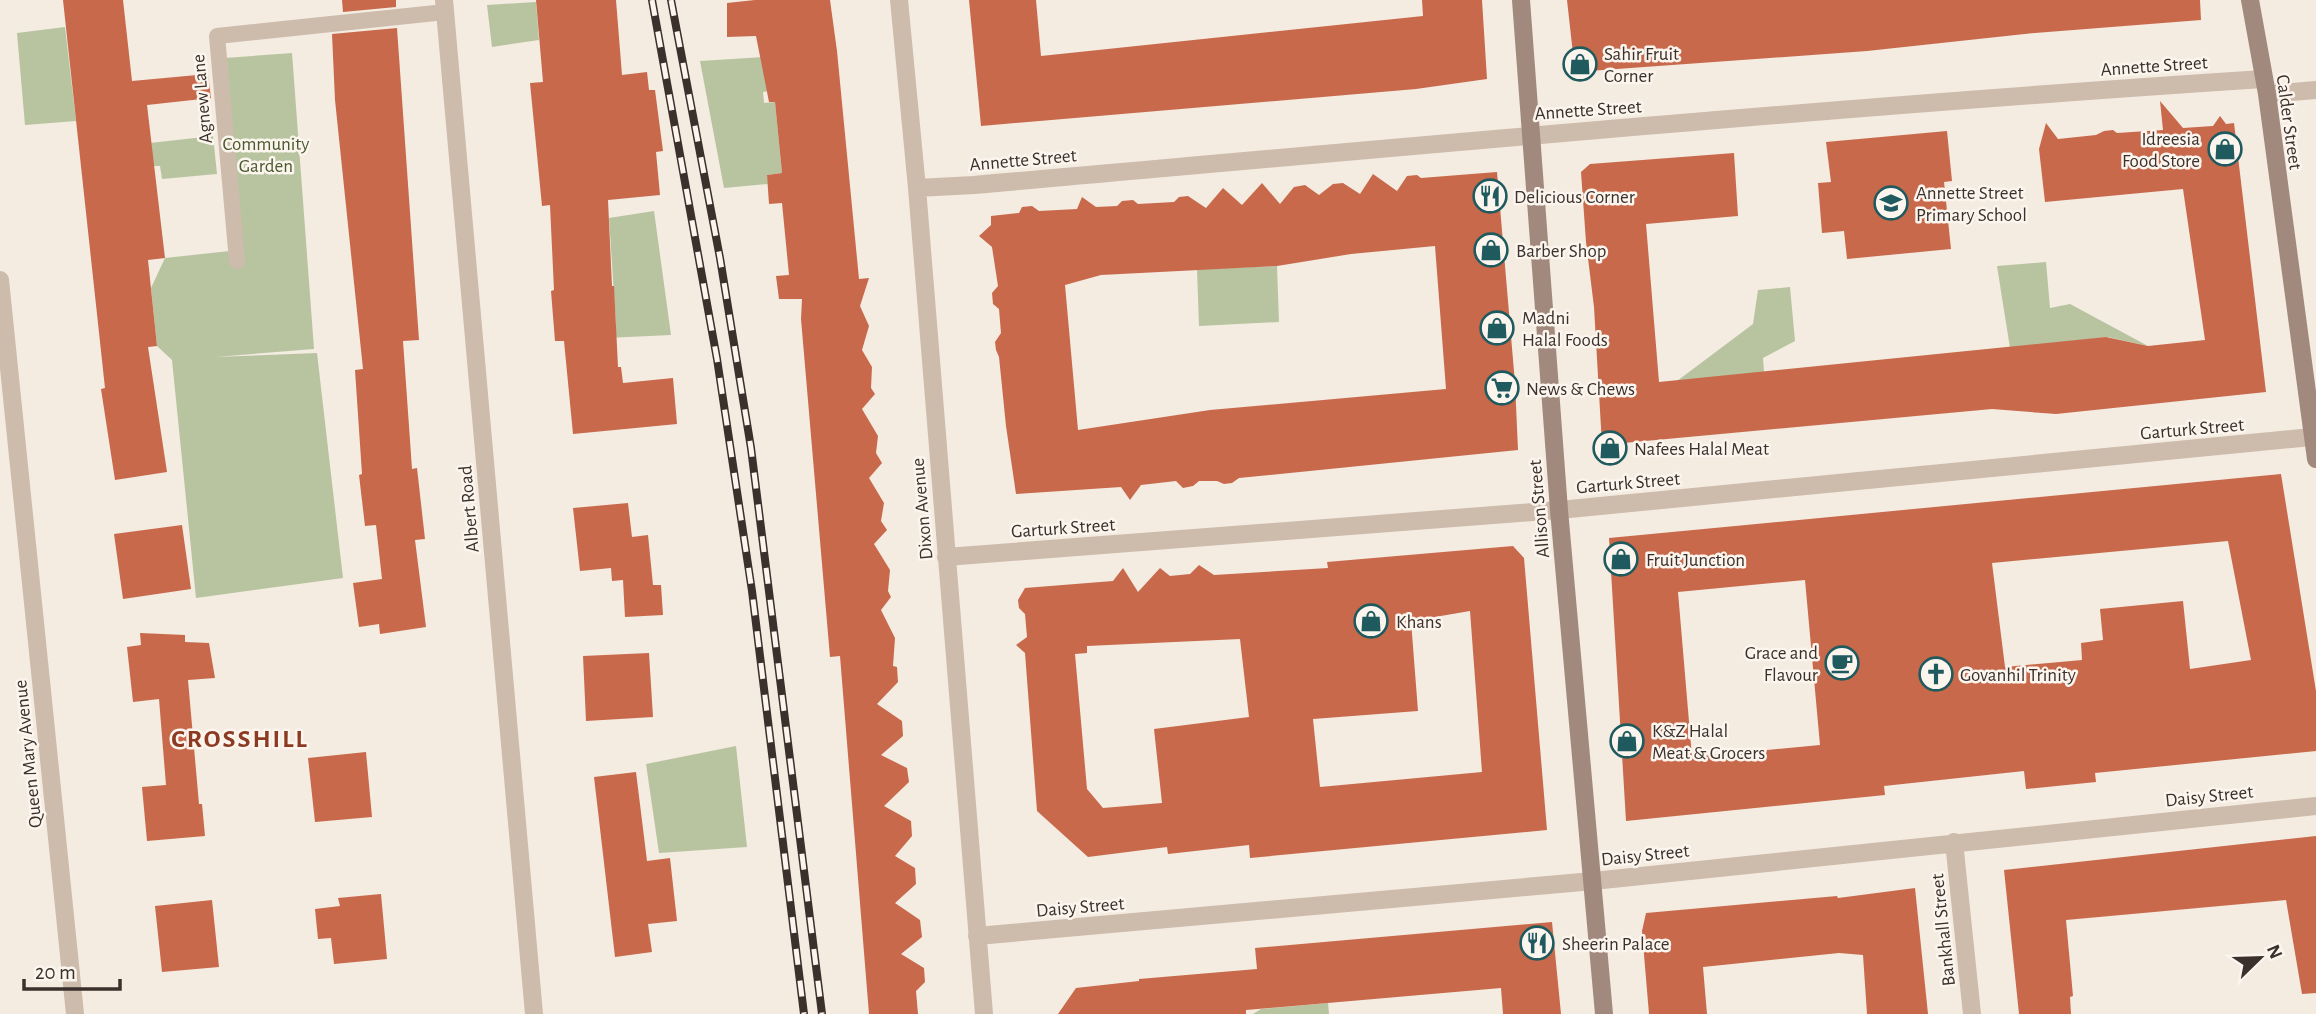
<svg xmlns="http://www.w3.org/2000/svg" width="2316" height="1014" viewBox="0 0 2316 1014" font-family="'Alegreya Sans',sans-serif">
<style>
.green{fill:#b8c4a0}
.building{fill:#c8694b;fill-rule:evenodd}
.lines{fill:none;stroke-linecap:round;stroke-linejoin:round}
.lane{stroke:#cdbbac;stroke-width:16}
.street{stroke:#cdbbac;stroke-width:18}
.secondary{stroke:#a18a7d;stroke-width:18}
.rail-casing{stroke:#3b302b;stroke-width:8}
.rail{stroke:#fbf5ee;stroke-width:5;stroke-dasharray:16;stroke-linecap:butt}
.labels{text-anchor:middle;stroke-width:5;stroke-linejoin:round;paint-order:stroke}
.poi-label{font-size:19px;fill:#3b302b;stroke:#fbf5ee;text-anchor:start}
.street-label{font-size:19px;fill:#3b302b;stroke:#fbf5ee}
.park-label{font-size:19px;fill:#4a5a2e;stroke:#fbf5ee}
.district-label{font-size:26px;font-weight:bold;letter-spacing:2px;fill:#8c3b22;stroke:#fbf5ee}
</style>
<rect width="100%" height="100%" fill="#f4ebe1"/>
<path class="green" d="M536,2L539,40L492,47L487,5Z
M65,27L76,121L25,125L17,33Z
M292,53L314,349L215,357L317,353L343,578L196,598L172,360L157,346L151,288L165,258L239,250L225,58Z
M780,56L783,89L763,92L764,103L775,102L782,173L767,175L768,184L724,188L700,61Z
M213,136L217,174L162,179L160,166H154L132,145Z
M654,211L671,335L606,338L616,324L609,218Z
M2046,262L2050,308L2070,304L2148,346L2108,337L2010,348L1997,266Z
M1277,266L1279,322L1199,326L1197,269Z
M1790,287L1795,341L1763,358L1764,372L1677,381L1753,324L1758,290Z
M736,746L747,847L659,853L646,764Z
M1328,1003L1329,1014H1253L1261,1009Z"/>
<path class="building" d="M63,0H123L132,81L208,74L211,98L147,105L165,258L148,260L157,346L148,347L167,472L115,480L101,389L105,388Z
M342,0H396V7L343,12Z
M536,0H616L622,75L647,72L649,90H655L663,151L656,152L660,195L608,200L612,286H614L618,367H621L623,383L673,378L677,424L573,434L564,341H555L551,291L554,290L550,205L542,206L530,83L543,82Z
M755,0H830L837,51L859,279L869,278L860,306L869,326L862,350L872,367L871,388L875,394L862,409L878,436L876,453L882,463L869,478L884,503L881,521L887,530L874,544L890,570L888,591L891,597L881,610L895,638L893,666L897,667L898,682L877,704L902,721L903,736L881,755L907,768L909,782L884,806L911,821L912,836L895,856L915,868L916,884L895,903L920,920L922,937L901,954L924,968L925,982L916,991L918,1014H869L840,656L830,657L801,319L802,299H779L776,276L789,275L782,203L769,204L767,175L782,173L775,102H769L756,36L727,37V3Z
M969,0H1036L1041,56L1423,16L1422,0H1482L1487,79L1416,89L981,126Z
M1567,0H2200L2201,20L2035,33L1867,51L1575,72Z
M397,28L419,340L403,341L412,469L417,468L425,539L415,540L426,627L380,634L379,624L359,627L353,583L382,579L376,525L365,526L359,475L362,474L355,370L363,369L335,100L332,34Z
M2160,101L2183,128L2213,126L2220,116L2226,124L2234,123L2266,392L2056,414L1992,409L1602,445L1594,307L1586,242L1581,172L1590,164L1734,153L1738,216L1646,224L1659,382L2106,337L2148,346L2205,340L2183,189L2045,202L2039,149L2046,123L2058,139L2096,135L2104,131L2113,130L2117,133L2163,130Z
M1947,131L1952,181L1944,182L1951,249L1847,259L1844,231L1822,233L1818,183L1831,182L1826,142Z
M1497,172L1515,383L1518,450L1239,478L1232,483L1224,484L1217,481H1199L1193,486L1183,488L1176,481L1141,485L1130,500L1121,487L1016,494L1006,426L999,357L996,350L995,342L1001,333L999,309L993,304L992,293L998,286L992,247L979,236L991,225V216L1019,213L1022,207L1032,206L1039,211L1077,209L1082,197L1096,207L1117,206L1122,201L1133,200L1138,204L1174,202L1179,197L1188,196L1206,208L1223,188L1242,205L1262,183L1280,204L1294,187L1305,185L1319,195L1333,184L1343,183L1360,194L1373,174L1397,191L1407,176L1417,175L1421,178ZM1435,246L1446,389L1210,410L1078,430L1065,285L1101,275L1277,266L1351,254Z
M2281,474L2316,691V751L2095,773L2096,782L2026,789L2024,771L1884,786L1885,795L1626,821L1609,538ZM2228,541L2251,660L2190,669L2183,601L2100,609L2103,640L2081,643L2082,660L2005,667L1992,563ZM1805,580L1820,745L1692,757L1678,592Z
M628,503L632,537L648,535L653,585H661L663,615L625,617L623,580L612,581L611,568L580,571L573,508Z
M182,525L191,589L123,599L114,534Z
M1513,546L1524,558L1547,830L1250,858L1249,845L1168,854L1167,847L1088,857L1037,811L1025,653L1016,645L1027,637L1025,614L1019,608L1018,600L1025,588L1113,581L1123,568L1138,592L1160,568L1170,576L1190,574L1199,565L1214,575L1328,568L1327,562ZM1470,611L1482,772L1320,787L1313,719L1418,711L1411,621ZM1240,639L1249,717L1154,729L1162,803L1103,808L1087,789L1075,654L1087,653V646Z
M140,633L185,635V642L209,643L215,678L188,680L199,804H202L205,836L147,841L142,787L166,785L159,699L133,702L127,647L141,645Z
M649,653L653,717L586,721L583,656Z
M366,752L372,817L315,822L308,758Z
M636,772L647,861L670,858L677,921L648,924L652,952L615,957L594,777Z
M2316,836V993L2302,994L2286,900L2066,920L2073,996L2070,997L2071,1014H2019L2004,870Z
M1915,888L1928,1014H1867L1863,955L1839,953L1703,967L1707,1014H1649L1642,931L1646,913L1837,896L1838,898Z
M381,894L387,959L334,964L331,938L318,939L315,909L340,906L338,898Z
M212,900L219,967L162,972L155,906Z
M1552,922L1561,1014H1503L1501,988L1246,1010V1014H1058L1076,988L1139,981V979L1257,969L1255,948Z"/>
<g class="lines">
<path class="lane" d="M237,261L217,36L445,12"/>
<path class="street" d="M444,0L534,1014
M899,0L917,188L984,1014
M2267,94L2316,90
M917,188L974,185C1404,147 1833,107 2263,79
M0,280L75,1014
M946,557L1559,510L2312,437
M1954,842L1972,1014
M977,936L1593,881L2316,806"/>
<path class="secondary" d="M1521,0L1559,510L1604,1014
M2250,0L2267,94L2316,459"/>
<defs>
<path id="rail" d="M652,0L717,359L752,591L804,1014
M671,0L720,258L751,448L822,1014"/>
</defs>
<use href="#rail" class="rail-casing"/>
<use href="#rail" class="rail"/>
</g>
<defs>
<symbol id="shop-ring" viewBox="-11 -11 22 22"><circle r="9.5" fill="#fbf5ee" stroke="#1f5a5e" stroke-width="1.5"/><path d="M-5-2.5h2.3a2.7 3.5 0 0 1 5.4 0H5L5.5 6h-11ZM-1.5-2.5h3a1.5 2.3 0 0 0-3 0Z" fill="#1f5a5e"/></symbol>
<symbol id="restaurant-ring" viewBox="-11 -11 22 22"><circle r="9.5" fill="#fbf5ee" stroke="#1f5a5e" stroke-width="1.5"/><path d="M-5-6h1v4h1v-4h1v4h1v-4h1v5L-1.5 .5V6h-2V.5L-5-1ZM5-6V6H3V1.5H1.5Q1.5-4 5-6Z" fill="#1f5a5e"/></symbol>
<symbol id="school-ring" viewBox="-11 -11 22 22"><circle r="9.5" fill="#fbf5ee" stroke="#1f5a5e" stroke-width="1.5"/><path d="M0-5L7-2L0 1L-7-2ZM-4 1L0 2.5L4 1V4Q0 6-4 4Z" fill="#1f5a5e"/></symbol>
<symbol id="supermarket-ring" viewBox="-11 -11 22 22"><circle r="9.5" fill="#fbf5ee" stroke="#1f5a5e" stroke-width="1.5"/><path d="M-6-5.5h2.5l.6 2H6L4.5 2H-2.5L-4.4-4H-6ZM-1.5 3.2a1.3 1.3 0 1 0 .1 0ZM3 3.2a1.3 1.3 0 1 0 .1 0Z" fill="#1f5a5e"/></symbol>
<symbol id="cafe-ring" viewBox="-11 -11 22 22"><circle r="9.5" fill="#fbf5ee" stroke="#1f5a5e" stroke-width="1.5"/><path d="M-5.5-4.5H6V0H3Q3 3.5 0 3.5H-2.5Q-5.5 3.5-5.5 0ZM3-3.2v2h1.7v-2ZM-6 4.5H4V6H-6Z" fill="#1f5a5e"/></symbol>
<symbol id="church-ring" viewBox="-11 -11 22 22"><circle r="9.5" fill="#fbf5ee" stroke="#1f5a5e" stroke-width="1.5"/><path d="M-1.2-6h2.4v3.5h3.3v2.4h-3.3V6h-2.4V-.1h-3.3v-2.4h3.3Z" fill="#1f5a5e"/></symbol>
</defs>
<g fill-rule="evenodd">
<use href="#shop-ring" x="1561" y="45" width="38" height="38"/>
<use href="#shop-ring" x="2206" y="130" width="38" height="38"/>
<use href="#restaurant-ring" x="1471" y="177" width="38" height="38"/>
<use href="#school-ring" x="1872" y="184" width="38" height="38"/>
<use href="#shop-ring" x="1472" y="231" width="38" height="38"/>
<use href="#shop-ring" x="1478" y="309" width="38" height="38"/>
<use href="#supermarket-ring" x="1483" y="369" width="38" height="38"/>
<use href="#shop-ring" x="1591" y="429" width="38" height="38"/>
<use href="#shop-ring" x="1602" y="540" width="38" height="38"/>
<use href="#shop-ring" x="1352" y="602" width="38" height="38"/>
<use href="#cafe-ring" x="1823" y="644" width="38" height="38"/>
<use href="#church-ring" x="1917" y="655" width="38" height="38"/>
<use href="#shop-ring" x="1608" y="722" width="38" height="38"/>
<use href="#restaurant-ring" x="1518" y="924" width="38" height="38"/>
</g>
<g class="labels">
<g class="poi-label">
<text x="1604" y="60">Sahir Fruit<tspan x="1604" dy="22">Corner</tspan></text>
<text x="2200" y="145" text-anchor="end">Idreesia<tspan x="2200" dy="22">Food Store</tspan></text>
<text x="1916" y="199">Annette Street<tspan x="1916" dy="22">Primary School</tspan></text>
<text x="1514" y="203">Delicious Corner</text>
<text x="1516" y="257">Barber Shop</text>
<text x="1522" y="324">Madni<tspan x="1522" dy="22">Halal Foods</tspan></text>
<text x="1526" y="395">News &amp; Chews</text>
<text x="1634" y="455">Nafees Halal Meat</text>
<text x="1646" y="566">Fruit Junction</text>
<text x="1396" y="628">Khans</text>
<text x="1818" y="659" text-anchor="end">Grace and<tspan x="1818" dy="22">Flavour</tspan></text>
<text x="1960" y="681">Govanhil Trinity</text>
<text x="1652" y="737">K&amp;Z Halal<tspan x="1652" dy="22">Meat &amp; Grocers</tspan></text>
<text x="1562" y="950">Sheerin Palace</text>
</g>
<g class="street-label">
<text transform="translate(2154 65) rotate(-4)" y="7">Annette Street</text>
<text transform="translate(201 99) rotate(-95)" y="7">Agnew Lane</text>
<text transform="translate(1588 109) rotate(-4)" y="7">Annette Street</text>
<text transform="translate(2290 122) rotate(82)" y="7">Calder Street</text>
<text transform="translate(1023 159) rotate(-5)" y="7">Annette Street</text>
<text transform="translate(2192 428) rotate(-5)" y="7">Garturk Street</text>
<text transform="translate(1628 482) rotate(-5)" y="7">Garturk Street</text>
<text transform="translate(468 509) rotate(-95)" y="7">Albert Road</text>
<text transform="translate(921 509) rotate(-95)" y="7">Dixon Avenue</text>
<text transform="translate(1538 509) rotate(-95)" y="7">Allison Street</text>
<text transform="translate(1063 527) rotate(-4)" y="7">Garturk Street</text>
<text transform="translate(27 754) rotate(-96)" y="7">Queen Mary Avenue</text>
<text transform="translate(2209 795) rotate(-6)" y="7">Daisy Street</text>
<text transform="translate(1645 854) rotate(-6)" y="7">Daisy Street</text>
<text transform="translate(1080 906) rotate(-5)" y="7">Daisy Street</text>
<text transform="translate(1942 930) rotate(-96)" y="7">Bankhall Street</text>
</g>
<g class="park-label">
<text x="266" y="150">Community<tspan x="266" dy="22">Garden</tspan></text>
</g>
<g class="district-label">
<text x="240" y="747">CROSSHILL</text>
</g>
</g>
<g transform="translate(2260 958) rotate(67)" stroke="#fbf5ee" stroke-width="5" paint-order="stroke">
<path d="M0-5L12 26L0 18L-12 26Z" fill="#3b302b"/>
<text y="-10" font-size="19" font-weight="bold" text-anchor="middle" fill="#3b302b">N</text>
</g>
<path d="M24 979v10h96v-10" fill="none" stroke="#3b302b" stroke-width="3.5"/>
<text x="35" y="979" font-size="21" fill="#3b302b" stroke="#fbf5ee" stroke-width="5" paint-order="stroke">20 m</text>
</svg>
